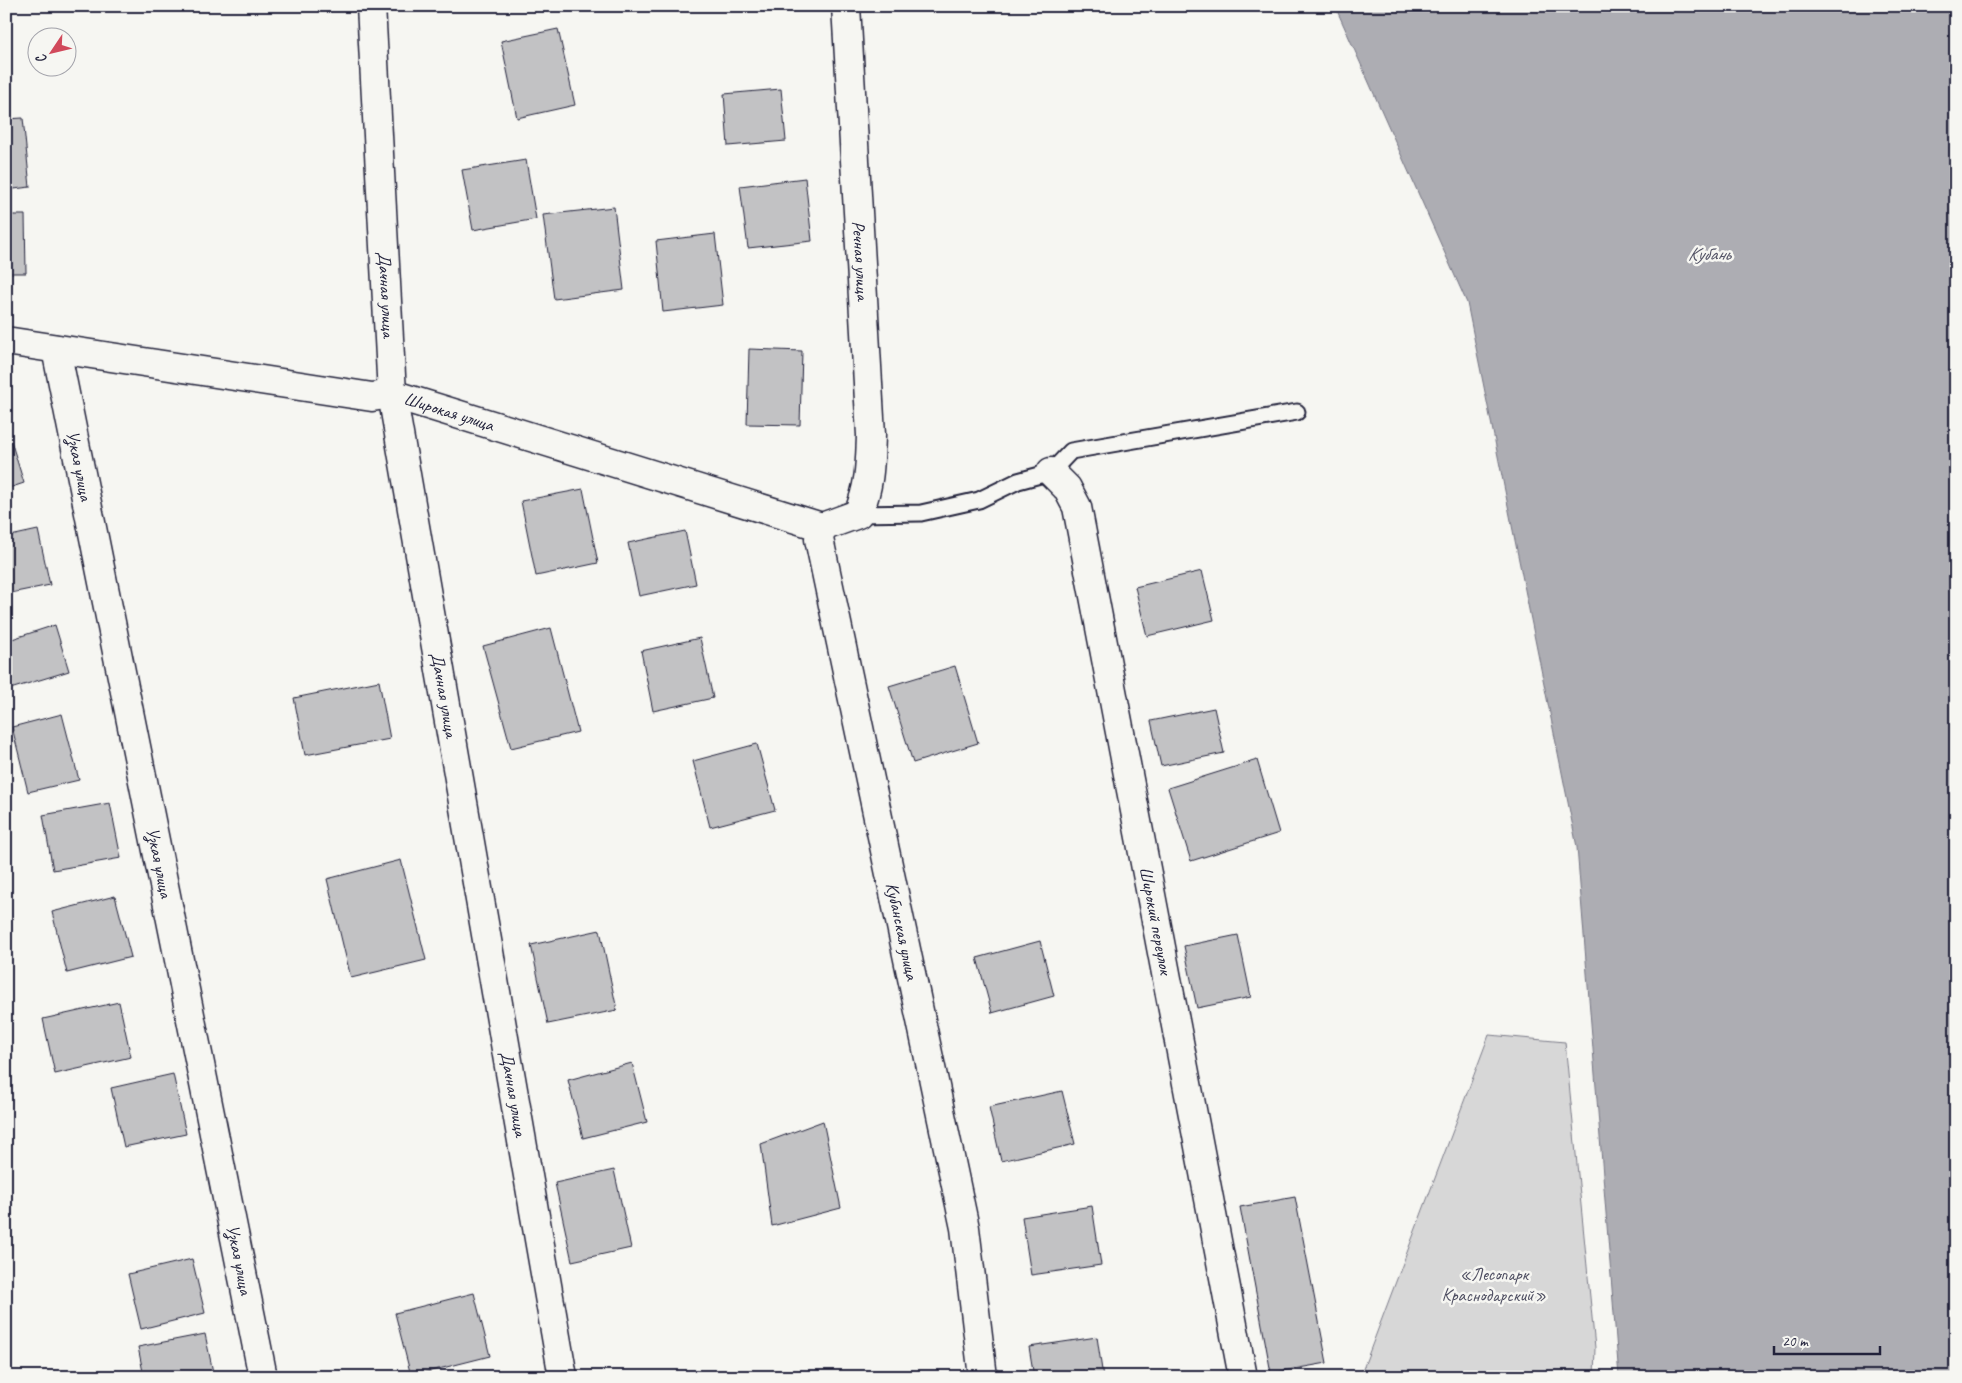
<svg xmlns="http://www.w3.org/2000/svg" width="1962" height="1383" viewBox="0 0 1962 1383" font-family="Caveat,sans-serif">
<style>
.green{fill:#d7d7d7;stroke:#7c7c89}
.water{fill:#adadb3;stroke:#757583}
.building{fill:#c2c2c4;stroke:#22223b}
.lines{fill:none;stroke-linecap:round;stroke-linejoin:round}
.lane-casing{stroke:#22223b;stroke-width:19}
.street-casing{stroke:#22223b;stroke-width:31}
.lane{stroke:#f6f6f2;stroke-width:15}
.street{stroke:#f6f6f2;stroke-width:28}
.labels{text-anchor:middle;stroke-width:5;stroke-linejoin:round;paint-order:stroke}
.street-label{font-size:18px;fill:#22223b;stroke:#f6f6f2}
.park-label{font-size:18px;fill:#4f4f62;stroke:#f6f6f2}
.water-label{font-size:19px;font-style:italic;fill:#535365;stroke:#f6f6f2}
</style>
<rect width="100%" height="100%" fill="#f6f6f2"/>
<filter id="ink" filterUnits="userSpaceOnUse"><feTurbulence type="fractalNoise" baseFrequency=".02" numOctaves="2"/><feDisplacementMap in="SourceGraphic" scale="10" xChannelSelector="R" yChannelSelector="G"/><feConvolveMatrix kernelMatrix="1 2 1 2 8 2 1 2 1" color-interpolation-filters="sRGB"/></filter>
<g filter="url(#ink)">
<path class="green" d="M1489,1035L1565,1042L1595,1348L1594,1377H1360Z"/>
<path class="water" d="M1335,6H1956V1377H1619L1577,847L1467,303Z"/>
<path class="building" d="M558,29L575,105L517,118L501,41Z
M781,89L786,141L728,146L724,94Z
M23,118L30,187L6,190V119Z
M526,160L536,219L473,230L462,170Z
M805,178L812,241L748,248L740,186Z
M614,207L624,290L554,299L543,215Z
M6,215H25L26,273H6Z
M715,234L723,305L663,312L656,241Z
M749,349L802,351L800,425L747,424Z
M11,441L24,483L6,489V443Z
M583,489L598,563L536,576L521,501Z
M38,530L50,585L6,594V537Z
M685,531L696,584L639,596L628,543Z
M1202,571L1214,620L1147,636L1135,587Z
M55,625L69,671L7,690L6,641Z
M551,628L578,732L511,748L483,646Z
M700,638L713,698L653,711L641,651Z
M955,666L978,743L913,763L889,686Z
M379,681L390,739L305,755L294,698Z
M1214,708L1224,753L1161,766L1151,721Z
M62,714L79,780L28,792L12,727Z
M757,744L775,810L710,827L693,761Z
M1257,760L1279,833L1191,861L1168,788Z
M110,803L121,858L53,870L43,815Z
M401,860L426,960L351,978L327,879Z
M115,896L131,957L67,973L52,912Z
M600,930L617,1010L548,1024L531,945Z
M1238,935L1251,997L1197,1008L1184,946Z
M1040,941L1054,996L992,1013L977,958Z
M119,1002L131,1057L55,1074L43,1019Z
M632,1063L647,1122L583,1138L568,1080Z
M173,1074L186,1134L124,1147L111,1088Z
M1062,1091L1075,1144L1001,1161L989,1107Z
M823,1121L841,1208L772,1226L761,1144Z
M614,1170L631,1248L572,1261L555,1183Z
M1295,1197L1327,1363L1271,1373L1240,1207Z
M1092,1206L1101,1265L1031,1275L1022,1217Z
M192,1259L205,1313L141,1329L128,1274Z
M474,1293L490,1356L411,1376L395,1313Z
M205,1334L214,1377H144L138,1347Z
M1097,1337L1103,1377H1034L1029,1347Z"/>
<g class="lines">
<defs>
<path id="lane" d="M858,514L921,513L979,500L1018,481L1051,472L1071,451L1297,412"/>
<g id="street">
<path id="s1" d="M371,6L392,394L563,1377"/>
<path id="s2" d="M846,6L871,435C870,464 870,486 858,514L822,527L819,539L965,1228L983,1377"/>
<path id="s3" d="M6,341L372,397L392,394L822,527"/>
<path id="s4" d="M56,349L263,1377"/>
<path id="s5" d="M1051,472L1067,488L1077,507L1243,1377"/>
</g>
</defs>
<use href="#lane" class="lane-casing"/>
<use href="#street" class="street-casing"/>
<use href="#lane" class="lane"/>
<use href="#street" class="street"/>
</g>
</g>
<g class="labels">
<g class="street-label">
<text dy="6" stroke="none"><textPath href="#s2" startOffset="255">Речная улица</textPath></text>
<text dy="6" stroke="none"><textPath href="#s1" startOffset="289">Дачная улица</textPath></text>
<text dy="6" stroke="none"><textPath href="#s3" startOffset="450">Широкая улица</textPath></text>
<text dy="6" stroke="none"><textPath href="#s4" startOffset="119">Узкая улица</textPath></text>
<text dy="6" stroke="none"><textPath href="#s1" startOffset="694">Дачная улица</textPath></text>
<text dy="6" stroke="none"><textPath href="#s4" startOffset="524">Узкая улица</textPath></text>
<text dy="6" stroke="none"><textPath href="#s5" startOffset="465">Широкий переулок</textPath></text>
<text dy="6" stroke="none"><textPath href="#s2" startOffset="962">Кубанская улица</textPath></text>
<text dy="6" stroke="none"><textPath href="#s1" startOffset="1099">Дачная улица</textPath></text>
<text dy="6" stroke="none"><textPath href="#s4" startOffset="929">Узкая улица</textPath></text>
</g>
<g class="park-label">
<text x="1494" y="1280">«Лесопарк<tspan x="1494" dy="21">Краснодарский»</tspan></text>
</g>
<g class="water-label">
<text x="1709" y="260">Кубань</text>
</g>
</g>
<rect width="1962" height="1383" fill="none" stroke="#f6f6f2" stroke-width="25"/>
<rect x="12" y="12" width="1937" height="1358" fill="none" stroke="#22223b" stroke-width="2" filter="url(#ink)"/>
<g transform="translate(52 52) rotate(235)"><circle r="24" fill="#f6f6f2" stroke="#a1a1a9"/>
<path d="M0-4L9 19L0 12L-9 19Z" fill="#d1495b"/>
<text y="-8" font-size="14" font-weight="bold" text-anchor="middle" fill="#22223b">С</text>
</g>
<path d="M1774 1346v8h106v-8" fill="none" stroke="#22223b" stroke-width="2.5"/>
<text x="1782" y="1346" font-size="15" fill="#22223b" stroke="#f6f6f2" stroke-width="4" paint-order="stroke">20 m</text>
</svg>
